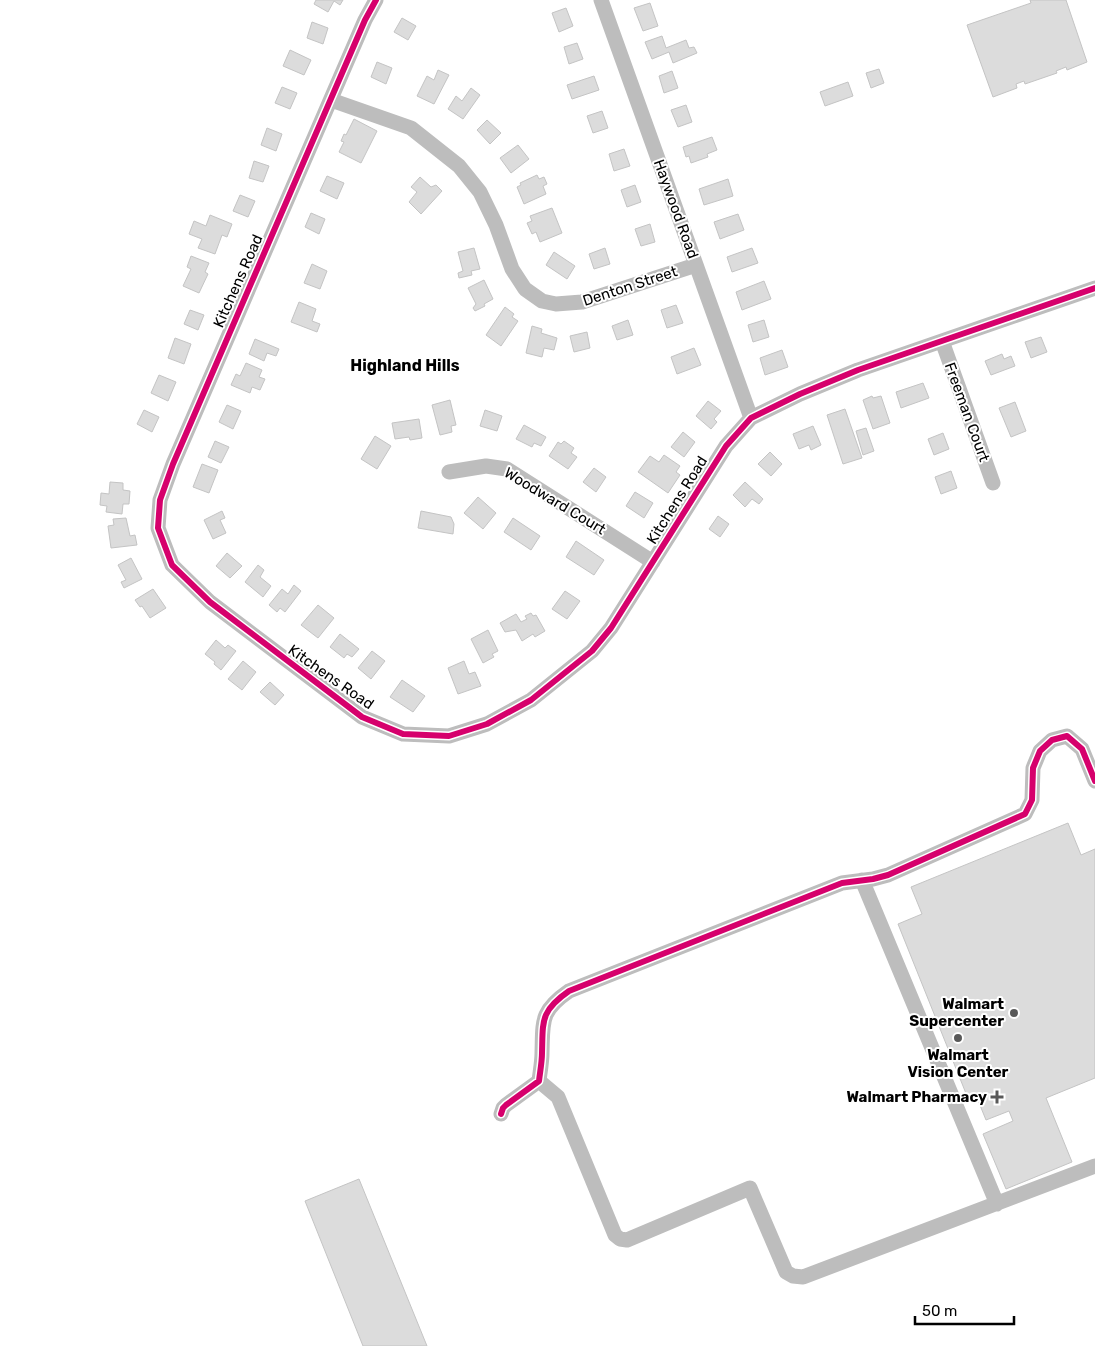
<svg xmlns="http://www.w3.org/2000/svg" width="1095" height="1346" viewBox="0 0 1095 1346" font-family="Rubik,sans-serif">
<style>
.building{fill:#dcdcdc;stroke:#c4c4c4}
.lines{fill:none;stroke-linecap:round;stroke-linejoin:round}
.minor{stroke:#bdbdbd;stroke-width:15}
.cycleway-casing{stroke:#fff;stroke-width:9}
.cycleway{stroke:#d6006c;stroke-width:6}
.poi-dot{fill:#595959;stroke:#fff;stroke-width:2}
.labels{text-anchor:middle;stroke-width:4;stroke-linejoin:round;paint-order:stroke}
.street-label{font-size:15px;fill:#000;stroke:#fff}
.poi-label{font-size:15px;font-weight:bold;fill:#000;stroke:#fff;text-anchor:end}
.neighbourhood-label{font-size:16px;font-weight:bold;fill:#000;stroke:#fff}
</style>
<rect width="100%" height="100%" fill="#fff"/>
<path class="building" d="M316,0H343L340,5L334,1L328,12L314,4Z
M1030,0H1066L1087,62L1067,70L1066,67L1056,71L1057,73L1025,84L1024,81L1016,84L1017,88L993,97L967,25L1031,3Z
M650,3L658,26L643,31L634,8Z
M566,8L573,26L559,32L552,13Z
M402,18L416,26L408,40L394,32Z
M312,22L328,28L323,44L307,38Z
M662,36L666,48L686,40L689,48L694,47L697,53L673,63L669,52L652,59L645,42Z
M577,43L583,59L569,64L564,47Z
M290,50L311,60L304,75L283,66Z
M377,62L392,68L386,84L371,77Z
M879,69L884,83L871,88L866,73Z
M438,70L449,75L434,104L417,96L427,76L434,80Z
M672,71L678,88L664,93L659,76Z
M594,76L599,90L572,99L567,85Z
M848,82L853,96L825,106L820,92Z
M282,87L297,93L290,109L275,103Z
M471,88L480,95L463,119L448,109L456,96L462,101Z
M686,105L692,122L678,127L671,110Z
M602,111L608,128L593,133L587,116Z
M354,119L377,131L361,163L339,152L344,142L341,141L344,134L346,135Z
M487,120L501,133L490,144L477,130Z
M267,128L282,134L276,151L261,145Z
M712,137L717,150L707,154L708,157L691,163L689,156L686,157L683,147Z
M518,145L529,159L511,173L500,158Z
M624,149L630,166L614,171L609,154Z
M254,161L269,166L263,182L249,178Z
M537,175L539,179L544,177L547,184L543,186L546,194L524,204L517,187L521,185L520,183Z
M327,176L344,183L337,199L320,191Z
M420,177L431,187L436,185L442,191L421,214L409,202L417,192L411,187Z
M728,179L733,196L704,205L699,189Z
M635,185L641,202L627,207L621,190Z
M240,195L255,201L248,217L233,211Z
M552,208L562,233L540,242L536,232L532,234L527,223L532,221L530,216Z
M311,213L325,219L319,234L305,227Z
M738,214L744,230L720,239L714,222Z
M210,215L232,224L227,237L222,235L215,254L198,248L202,239L189,234L194,221L206,226Z
M650,224L655,242L641,246L635,229Z
M474,248L480,269L471,271L472,275L459,278L458,273L463,271L458,252Z
M605,248L610,264L594,269L589,254Z
M752,248L758,263L732,272L727,257Z
M554,252L575,266L567,279L546,265Z
M191,256L209,263L205,272L208,274L199,293L183,286L191,269L187,267Z
M312,264L327,271L320,289L304,283Z
M484,280L493,299L484,304L485,306L475,311L473,308L476,304L468,288Z
M764,281L771,299L742,310L736,292Z
M299,302L316,309L312,321L320,324L317,332L291,322Z
M676,305L683,323L667,328L661,310Z
M505,307L514,314L512,317L518,321L501,346L486,335Z
M190,310L204,315L198,330L184,324Z
M628,320L633,335L617,340L612,326Z
M764,320L769,337L753,342L748,325Z
M532,326L542,329L541,333L557,338L554,350L544,348L542,357L526,353Z
M587,332L590,348L574,352L570,336Z
M1041,337L1047,352L1031,358L1025,342Z
M175,338L191,344L184,364L168,358Z
M255,339L279,349L276,356L267,353L264,361L249,354Z
M694,348L701,365L677,374L671,357Z
M782,350L788,367L765,375L760,358Z
M1002,354L1004,359L1011,356L1015,366L991,375L985,361Z
M246,363L262,370L259,377L265,379L260,390L252,387L250,393L231,385L236,374L240,376Z
M159,375L176,382L168,401L151,393Z
M923,383L929,398L901,408L896,392Z
M872,396L873,398L881,396L890,423L873,429L863,400Z
M450,400L456,425L451,426L452,432L440,435L432,405Z
M708,401L721,411L714,419L717,422L711,429L696,416Z
M1015,402L1026,431L1011,437L999,408Z
M227,405L241,411L233,429L219,422Z
M845,409L862,458L843,464L827,415Z
M144,410L159,417L152,432L137,424Z
M485,410L502,416L497,431L480,426Z
M419,419L422,438L410,440L409,437L395,439L392,423Z
M524,425L546,437L541,446L534,443L532,447L516,439Z
M813,426L821,445L811,450L809,445L799,449L793,434Z
M866,428L874,451L863,455L856,431Z
M683,432L695,442L684,457L671,447Z
M943,433L949,449L934,455L928,439Z
M375,436L391,446L377,469L361,459Z
M215,441L229,447L221,463L208,457Z
M564,441L574,448L571,453L577,457L568,469L549,456L558,442L561,444Z
M770,452L782,464L771,476L758,464Z
M664,455L680,466L676,472L680,475L668,493L638,472L650,456L659,462Z
M202,464L218,470L209,493L193,487Z
M594,468L606,477L596,492L583,482Z
M951,471L957,488L941,494L935,477Z
M110,482L123,483V490L130,491L129,504H123L122,514L106,512L107,506L100,505L101,493L109,494Z
M745,482L763,499L759,504L752,499L745,507L733,495Z
M635,492L653,503L644,518L626,506Z
M478,497L496,513L483,529L464,513Z
M222,511L225,518L220,520L226,533L213,539L204,520Z
M421,511L451,517L454,524L453,534L418,528Z
M718,516L729,524L720,537L709,529Z
M126,518L130,536L135,535L137,545L111,548L108,526L114,525L113,519Z
M513,518L540,536L531,550L504,532Z
M576,541L604,560L594,575L566,557Z
M227,553L242,566L230,578L216,566Z
M131,558L142,579L124,588L121,582L126,580L118,565Z
M258,565L264,570L260,577L271,586L263,597L245,582Z
M294,585L301,591L285,612L280,608L277,612L269,605L282,589L288,594Z
M153,589L166,608L150,618L142,606L140,607L135,600Z
M565,591L580,601L567,619L552,609Z
M318,605L334,618L318,638L301,625Z
M531,613L533,616L536,615L545,631L535,637L533,634L522,641L516,630L505,632L500,623L516,614L521,622L527,619L525,616Z
M488,630L498,651L492,654L494,657L483,663L471,639Z
M340,634L359,649L352,657L347,654L344,658L330,647Z
M216,640L225,648L228,645L236,651L221,670L214,664L215,662L205,654Z
M372,651L385,661L371,679L358,668Z
M243,661L256,672L242,690L228,679Z
M464,661L469,674L475,672L481,686L458,694L448,668Z
M402,680L425,696L413,712L390,697Z
M270,682L284,695L275,705L260,692Z
M1068,823L1081,855L1095,849V1078L1046,1098L1072,1162L1006,1189L983,1134L1013,1121L1009,1111L986,1120L975,1093L967,1096L898,924L922,914L911,887Z
M359,1179L427,1346H363L305,1201Z"/>
<g class="lines">
<path class="minor" d="M376,0L365,20L173,464L160,500L158,528L172,565L210,602L362,717L403,734L449,736L487,724L531,700L592,651L611,628L726,446L751,418L800,394L858,370L1095,288
M601,0L751,418
M331,100L411,128L459,166L480,192L496,225L512,269L525,289L542,301L556,304L582,302L696,265
M942,341L993,483
M449,472L486,466L507,469L653,562
M862,880L997,1204
M539,1081L558,1097L615,1235L620,1239L627,1240L750,1188L786,1272L793,1276L803,1277L1095,1166
M501,1114L503,1108L506,1105L539,1081C540,1072 542,1062 542,1053C543,1021 540,1011 569,991L842,883L873,879L888,875L1025,814L1032,800L1033,768L1040,751L1052,740L1067,736L1082,749L1095,781"/>
<defs>
<path id="cycleway" d="M376,0L365,20L173,464L160,500L158,528L172,565L210,602L362,717L403,734L449,736L487,724L531,700L592,651L611,628L726,446L751,418L800,394L858,370L1095,288
M501,1114L503,1108L506,1105L539,1081C540,1072 542,1062 542,1053C543,1021 540,1011 569,991L842,883L873,879L888,875L1025,814L1032,800L1033,768L1040,751L1052,740L1067,736L1082,749L1095,781"/>
</defs>
<use href="#cycleway" class="cycleway-casing"/>
<use href="#cycleway" class="cycleway"/>
</g>
<g class="poi-dot">
<circle cx="1014" cy="1013" r="5"/>
<circle cx="958" cy="1038" r="5"/>
<path d="M994.5 1089.5h5v5h5v5h-5v5h-5v-5h-5v-5h5z"/>
</g>
<g class="labels">
<g class="street-label">
<text transform="translate(676 209) rotate(70)" y="5">Haywood Road</text>
<text transform="translate(238 281) rotate(-66)" y="5">Kitchens Road</text>
<text transform="translate(630 286) rotate(-18)" y="5">Denton Street</text>
<text transform="translate(967 412) rotate(70)" y="5">Freeman Court</text>
<text transform="translate(677 500) rotate(-58)" y="5">Kitchens Road</text>
<text transform="translate(555 501) rotate(31)" y="5">Woodward Court</text>
<text transform="translate(331 677) rotate(35)" y="5">Kitchens Road</text>
</g>
<g class="poi-label">
<text x="1004" y="1009">Walmart<tspan x="1004" dy="17">Supercenter</tspan></text>
<text x="958" y="1060" text-anchor="middle">Walmart<tspan x="958" dy="17">Vision Center</tspan></text>
<text x="987" y="1102">Walmart Pharmacy</text>
</g>
<g class="neighbourhood-label">
<text x="405" y="371">Highland Hills</text>
</g>
</g>
<path d="M915 1316v8h99v-8" fill="none" stroke="#000000" stroke-width="2.5"/>
<text x="922" y="1316" font-size="15" fill="#000000" stroke="#ffffff" stroke-width="4" paint-order="stroke">50 m</text>
</svg>
